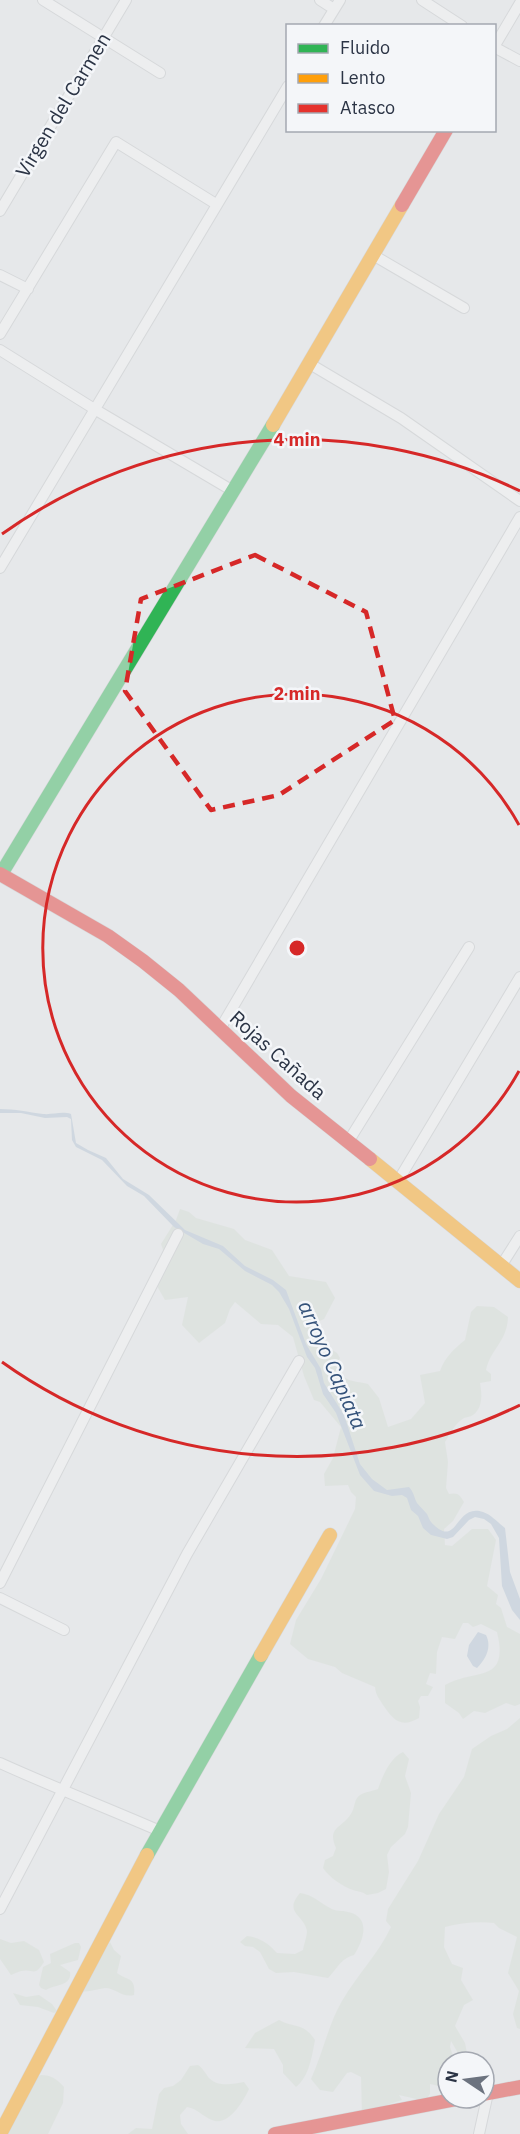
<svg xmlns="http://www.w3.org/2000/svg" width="520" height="2134" viewBox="0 0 520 2134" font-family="'IBM Plex Sans',sans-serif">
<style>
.green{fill:#d6ded6}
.water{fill:#b4c4d5}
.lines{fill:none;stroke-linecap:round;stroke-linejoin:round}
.street-casing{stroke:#c4c6c8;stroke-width:12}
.fast-casing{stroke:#c4c6c8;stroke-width:15}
.slow-casing{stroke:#c4c6c8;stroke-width:15}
.jam-casing{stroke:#c4c6c8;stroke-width:15}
.street{stroke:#f5f6f7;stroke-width:10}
.fast{stroke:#30b455;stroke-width:14}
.slow{stroke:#ff9f0a;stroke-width:14}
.jam{stroke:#e5322d;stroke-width:14}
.marked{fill:none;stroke:#d62828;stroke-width:4.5;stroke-dasharray:12 8;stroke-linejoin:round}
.ring{fill:none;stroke:#d62828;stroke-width:3}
.labels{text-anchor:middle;stroke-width:5;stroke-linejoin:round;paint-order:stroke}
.street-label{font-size:20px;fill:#2b3445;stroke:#f4f6f9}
.water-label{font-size:21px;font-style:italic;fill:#34527a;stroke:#f4f6f9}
.centre{fill:#d62828;stroke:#f4f6f9;stroke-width:3}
.ring-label{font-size:18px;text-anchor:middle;font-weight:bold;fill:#d62828;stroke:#f4f6f9;stroke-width:5;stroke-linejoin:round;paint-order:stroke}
</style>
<rect width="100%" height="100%" fill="#e6e8ea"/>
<path class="green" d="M180,1209L189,1212L196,1218L234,1229L245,1240L272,1250L289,1276L326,1282L335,1298L324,1319L313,1324L317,1340L337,1353L340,1358L336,1366C344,1383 352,1380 368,1384L379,1398L388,1427L411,1419L425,1403L420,1375L440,1371C445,1357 454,1349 465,1340L471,1312L477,1306L494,1307L508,1317C507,1342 491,1348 486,1370L491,1374V1381L480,1383C482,1394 483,1408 473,1415C470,1417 466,1417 464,1418C455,1423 450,1434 445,1442L448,1462L446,1488L449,1494C458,1492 460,1495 464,1502L453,1521L444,1529L445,1545L452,1546L472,1529H488L496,1540L487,1586L498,1595L496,1604L501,1608L507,1627L520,1634V1704L515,1706L506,1703L485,1713L474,1711L463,1719L459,1713L445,1703V1685C473,1668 510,1685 497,1632L481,1624L473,1627L468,1623H463L455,1639L442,1637L437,1652L436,1674L430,1673L426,1684L433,1687L428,1696H421L418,1701L420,1707L419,1718C400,1729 393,1719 383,1705C379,1698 376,1696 375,1687L342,1673L335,1667L308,1659L290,1644L296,1620L321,1579L355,1509L356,1497L351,1492L348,1485L325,1486L324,1474L333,1458L341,1427L320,1402L314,1400L304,1376L293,1337L278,1325L261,1324L235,1302L230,1309L225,1323L199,1343L182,1325L188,1297L165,1300L153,1279L165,1255L161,1244L176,1220Z
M520,1718V2029L517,2028L513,2014L519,1991L508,1973L517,1937L499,1928L494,1923C478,1921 460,1923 445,1927L444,1947L452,1964L463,1968L461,1980L473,2000L464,2005L455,2026L465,2043L467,2053H458L451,2041L450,2047L455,2062H448V2088L430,2084V2094L425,2101L399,2095L402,2100L362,2113L361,2077L351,2072L347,2073L333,2092L320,2090L311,2079C323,2053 328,2025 342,2001C357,1975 379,1953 391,1927L386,1921L388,1909L418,1861L439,1814L464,1777L472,1749L491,1736L507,1729Z
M403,1752L409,1759L405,1776L411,1793L408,1827L405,1834L391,1847L387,1855L389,1872L386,1889L378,1893L367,1895C361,1891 359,1892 353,1890C343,1887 329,1877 323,1868L325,1860L333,1856L336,1848C326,1826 344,1828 352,1812C355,1807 354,1799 360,1795C365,1792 373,1791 378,1789C383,1775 390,1758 403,1752Z
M300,1893C313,1895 319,1902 330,1908C336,1912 342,1910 348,1912C372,1917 363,1942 354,1955C340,1959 338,1968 328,1978L294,1972L276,1973L269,1969L260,1952L253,1947L245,1946L240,1942L247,1936C261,1938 268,1943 277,1953L295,1954L303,1950C304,1944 307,1936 307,1931C304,1914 283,1913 300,1893Z
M0,1939L11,1943L24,1941L39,1950L44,1962C34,1978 34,1968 21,1971C17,1972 14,1974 11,1975L0,1959Z
M110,1942L114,1950L121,1956L117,1973C128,1981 136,1977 134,1995C122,1998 116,1988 105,1988C96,1989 89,1993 79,1991Z
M75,1943H79L81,1947L78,1960L60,1965L70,1972C72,1986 55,1984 46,1990L41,1988L39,1985L43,1967L51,1963L50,1954Z
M13,1993L26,1997L39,1995L52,2004L57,2011L54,2013L38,2007L20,2005Z
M279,2020C296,2029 303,2022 315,2040C312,2056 309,2077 296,2087L283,2073V2065L274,2049L245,2048L255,2033Z
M198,2065C204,2069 206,2075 210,2079C219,2087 233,2084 244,2082L249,2089C243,2102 228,2127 212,2120C202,2116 198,2109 187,2107L180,2115L181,2124L188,2134H128L136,2128L152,2129L159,2094L164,2088L173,2086L181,2080L190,2066Z
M41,2075C51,2075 57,2079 64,2087L63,2103L48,2134H0L32,2079Z"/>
<path class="water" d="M0,1109C15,1109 28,1112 43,1114C53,1115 61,1111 71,1114L76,1143L88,1150L106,1158L123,1179L149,1195L185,1230L223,1246L245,1266L273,1280L286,1290L306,1344L321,1369L324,1383L344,1415L360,1464L372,1479L387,1490L409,1487C414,1492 414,1498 417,1503C420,1507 424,1510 427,1514C429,1518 430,1522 434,1525C458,1548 455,1503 483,1512C492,1515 498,1523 505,1528L510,1572L520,1599V1620L512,1610L502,1586L499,1538L491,1524L484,1519L475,1517L469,1520L453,1537L447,1539L431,1535L423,1528L418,1516L411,1510L407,1498L402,1495L392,1496L374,1491L360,1475L336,1413L323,1394L315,1368L307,1357L289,1309L279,1292L272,1285L245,1271L219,1249L203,1244L174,1227L144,1196L127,1186L102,1160L76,1147L72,1140L71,1119L67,1117L45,1118L21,1113H0Z
M478,1632L486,1635C492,1647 486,1659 477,1668L473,1666L467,1656L469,1645Z"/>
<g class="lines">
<defs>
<path id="street" d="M43,0L160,73
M320,0L334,9
M422,0L462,26
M324,26L340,0
M494,47L520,3
M494,47L520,61
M0,211L126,0
M373,255L464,308
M0,275L28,289
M0,334L116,142L216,204
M0,350L96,410L233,491
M310,364L401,418L520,501
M0,568L288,86
M220,1029L520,517
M348,1142L469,947
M398,1181L520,977
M501,1266L520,1236
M0,1583L178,1234
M0,1598L64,1630
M0,1763C53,1787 107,1808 160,1831
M0,1909L187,1554L299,1361
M479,2134L488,2093"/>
<path id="fast" d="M1,874L273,425
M147,1855L261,1655"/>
<path id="slow" d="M273,425L402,205
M370,1159L520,1281
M261,1655L330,1535
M0,2134L147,1855"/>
<path id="jam" d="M402,205L446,130
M0,874L108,936L143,961L179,990L291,1096L370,1159
M484,2094L520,2087
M275,2134L462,2098"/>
</defs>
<use href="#street" class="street-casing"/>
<use href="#fast" class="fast-casing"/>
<use href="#slow" class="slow-casing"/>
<use href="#jam" class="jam-casing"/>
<use href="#street" class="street"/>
<use href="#fast" class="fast"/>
<use href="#slow" class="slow"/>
<use href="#jam" class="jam"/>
</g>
<path d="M0 0H520V2134H0ZM255,555L366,612L395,720L279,795L211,810L125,691L141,599Z" fill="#e6e8ea" fill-opacity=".55" fill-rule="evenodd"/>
<path class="marked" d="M255,555L366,612L395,720L279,795L211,810L125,691L141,599Z"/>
<g class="ring">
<path d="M519 1071A254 254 0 1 1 519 825"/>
<path d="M520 1405A508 508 0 0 1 2 1362M2 534A508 508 0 0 1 520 491"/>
</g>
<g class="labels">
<g class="street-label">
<text transform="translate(63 105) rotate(-59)" y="7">Virgen del Carmen</text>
<text transform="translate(278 1055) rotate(42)" y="7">Rojas Cañada</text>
</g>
<g class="water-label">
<text transform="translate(332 1365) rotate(66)" y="7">arroyo Capiata</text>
</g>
</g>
<circle cx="297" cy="948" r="9" class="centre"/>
<g class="ring-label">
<text x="297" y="446">4 min</text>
<text x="297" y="700">2 min</text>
</g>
<rect x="286" y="24" width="210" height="108" fill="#f4f6f9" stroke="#a4a8b1" stroke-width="1.5"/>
<rect x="298" y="44" width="30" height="9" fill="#30b455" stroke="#a4a8b1" stroke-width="1.5"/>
<text x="340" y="54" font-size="18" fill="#2b3445">Fluido</text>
<rect x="298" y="74" width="30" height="9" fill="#ff9f0a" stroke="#a4a8b1" stroke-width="1.5"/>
<text x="340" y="84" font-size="18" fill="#2b3445">Lento</text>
<rect x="298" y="104" width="30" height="9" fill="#e5322d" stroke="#a4a8b1" stroke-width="1.5"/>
<text x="340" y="114" font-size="18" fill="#2b3445">Atasco</text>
<g transform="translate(466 2080) rotate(283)"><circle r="28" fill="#f4f6f9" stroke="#a4a8b1" stroke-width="1.5"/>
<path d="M0-4.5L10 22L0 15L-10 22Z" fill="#6c737f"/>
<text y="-9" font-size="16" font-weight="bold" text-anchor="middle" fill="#2b3445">N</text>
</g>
</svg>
